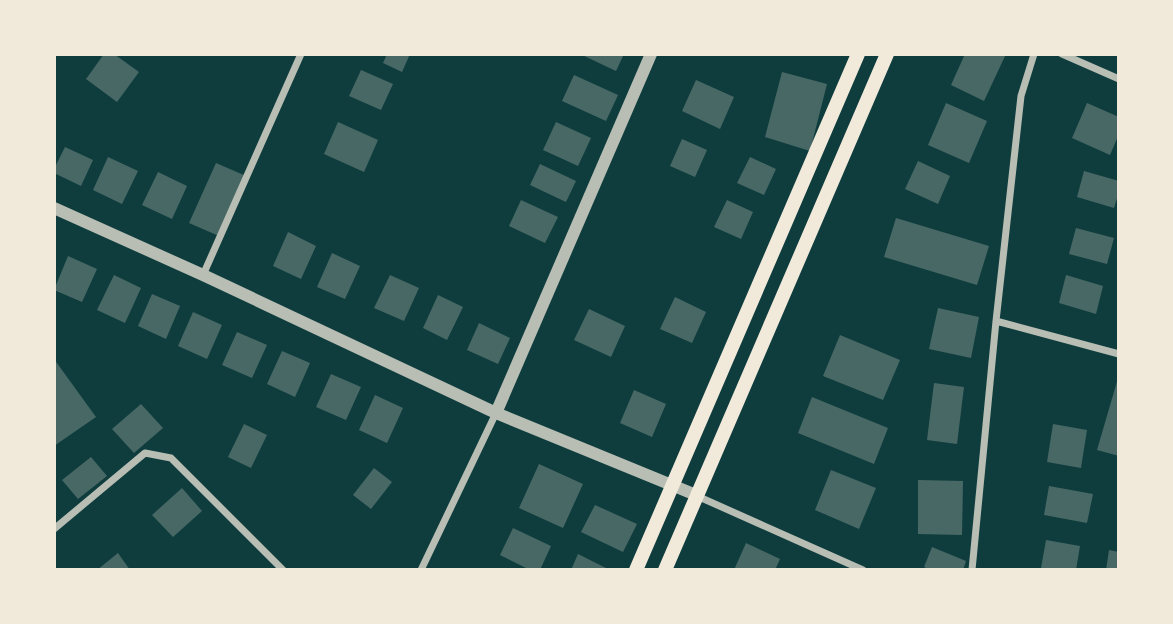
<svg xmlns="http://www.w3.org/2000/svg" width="1173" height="624" viewBox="0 0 1173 624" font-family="'Roboto Condensed',sans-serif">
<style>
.building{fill:#486865}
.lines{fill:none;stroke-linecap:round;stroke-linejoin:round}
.minor{stroke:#b8beb3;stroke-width:7}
.tertiary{stroke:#b8beb3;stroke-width:12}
.secondary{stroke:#f1e9da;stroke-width:14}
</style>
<rect width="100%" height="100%" fill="#0f3d3e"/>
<path class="building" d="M104,54H114L139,72L117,102L86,79Z
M387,54H410L402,72L383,63Z
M580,54H624L616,71Z
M965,54H1006L984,101L951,85Z
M361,70L393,84L381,110L349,96Z
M782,72L827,84L810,151L765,137Z
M574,75L618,95L606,121L562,101Z
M696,80L734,97L720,129L682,111Z
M946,103L987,121L969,163L928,145Z
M1087,103L1119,117V134L1110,155L1072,138Z
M338,122L378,140L364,172L324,154Z
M556,122L591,138L578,166L543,150Z
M682,139L707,150L695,177L670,166Z
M65,147L93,160L81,186L54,173V169Z
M108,157L138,171L122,204L93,190Z
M750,157L776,169L764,195L737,183Z
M918,161L950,176L938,204L905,189Z
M216,163L246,176L219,236L189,223Z
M540,164L576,181L566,202L530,185Z
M1084,171L1119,181V192L1114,208L1077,197Z
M158,172L187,186L172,219L142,205Z
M521,200L558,217L545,243L509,226Z
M727,200L753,212L741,239L714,227Z
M896,218L989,246L977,285L884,257Z
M1076,228L1114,238L1107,264L1069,254Z
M288,232L316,246L301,279L273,266Z
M332,253L360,266L345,299L317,287Z
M68,256L97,269L82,302L54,290Z
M114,275L141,288L125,323L97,310Z
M390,275L419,288L404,321L374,308Z
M1066,275L1103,286L1096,314L1059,303Z
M152,294L180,306L166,339L138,326Z
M438,295L463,307L447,340L423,328Z
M675,297L706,312L692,343L660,329Z
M938,308L979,317L971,358L929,349Z
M589,309L625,326L611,357L574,340Z
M193,312L222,325L207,359L178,346Z
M479,323L510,338L498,364L467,350Z
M237,332L267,345L252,378L222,365Z
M840,335L900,360L883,400L823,376Z
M282,351L310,363L295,397L267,384Z
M54,359L96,417L54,446Z
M331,374L361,387L346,420L316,407Z
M1118,378H1119V456L1097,450Z
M934,383L964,387L957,444L927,440Z
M634,390L666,404L652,437L620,423Z
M375,395L403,408L387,443L359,430Z
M812,397L888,428L874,464L798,433Z
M141,404L163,428L134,453L112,429Z
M244,424L267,435L251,468L228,457Z
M1053,424L1087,430L1081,468L1047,462Z
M91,457L107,476L78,499L62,480Z
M539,464L583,484L563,528L519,508Z
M374,468L392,482L371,509L353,495Z
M831,470L876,488L859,529L815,510Z
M918,480L963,481L962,535L918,534Z
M1049,486L1093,494L1087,523L1044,515Z
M182,488L202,511L173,537L152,515Z
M595,505L637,524L623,552L581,532Z
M513,528L551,546L540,570H530L500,555Z
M1046,540L1080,546L1076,570L1041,568Z
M746,543L780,559L775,570H734Z
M932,547L966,561L963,570H931L924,567Z
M1109,550L1119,552V570H1106Z
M118,553L130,570H97Z
M578,554L610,570H571Z"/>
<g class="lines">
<path class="minor" d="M1062,54L1119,79
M203,275L301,54
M996,321L1119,354
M697,496L863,570
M54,529L145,453L171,458L283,570
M421,570L496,413
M972,570L996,321L1021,96L1034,54"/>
<path class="tertiary" d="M54,208L203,275L496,413L696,495
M496,413L651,54"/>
<path class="secondary" d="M636,570L858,54
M665,570L887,54"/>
</g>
<rect width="1173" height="624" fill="none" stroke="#f1e9da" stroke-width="112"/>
</svg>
